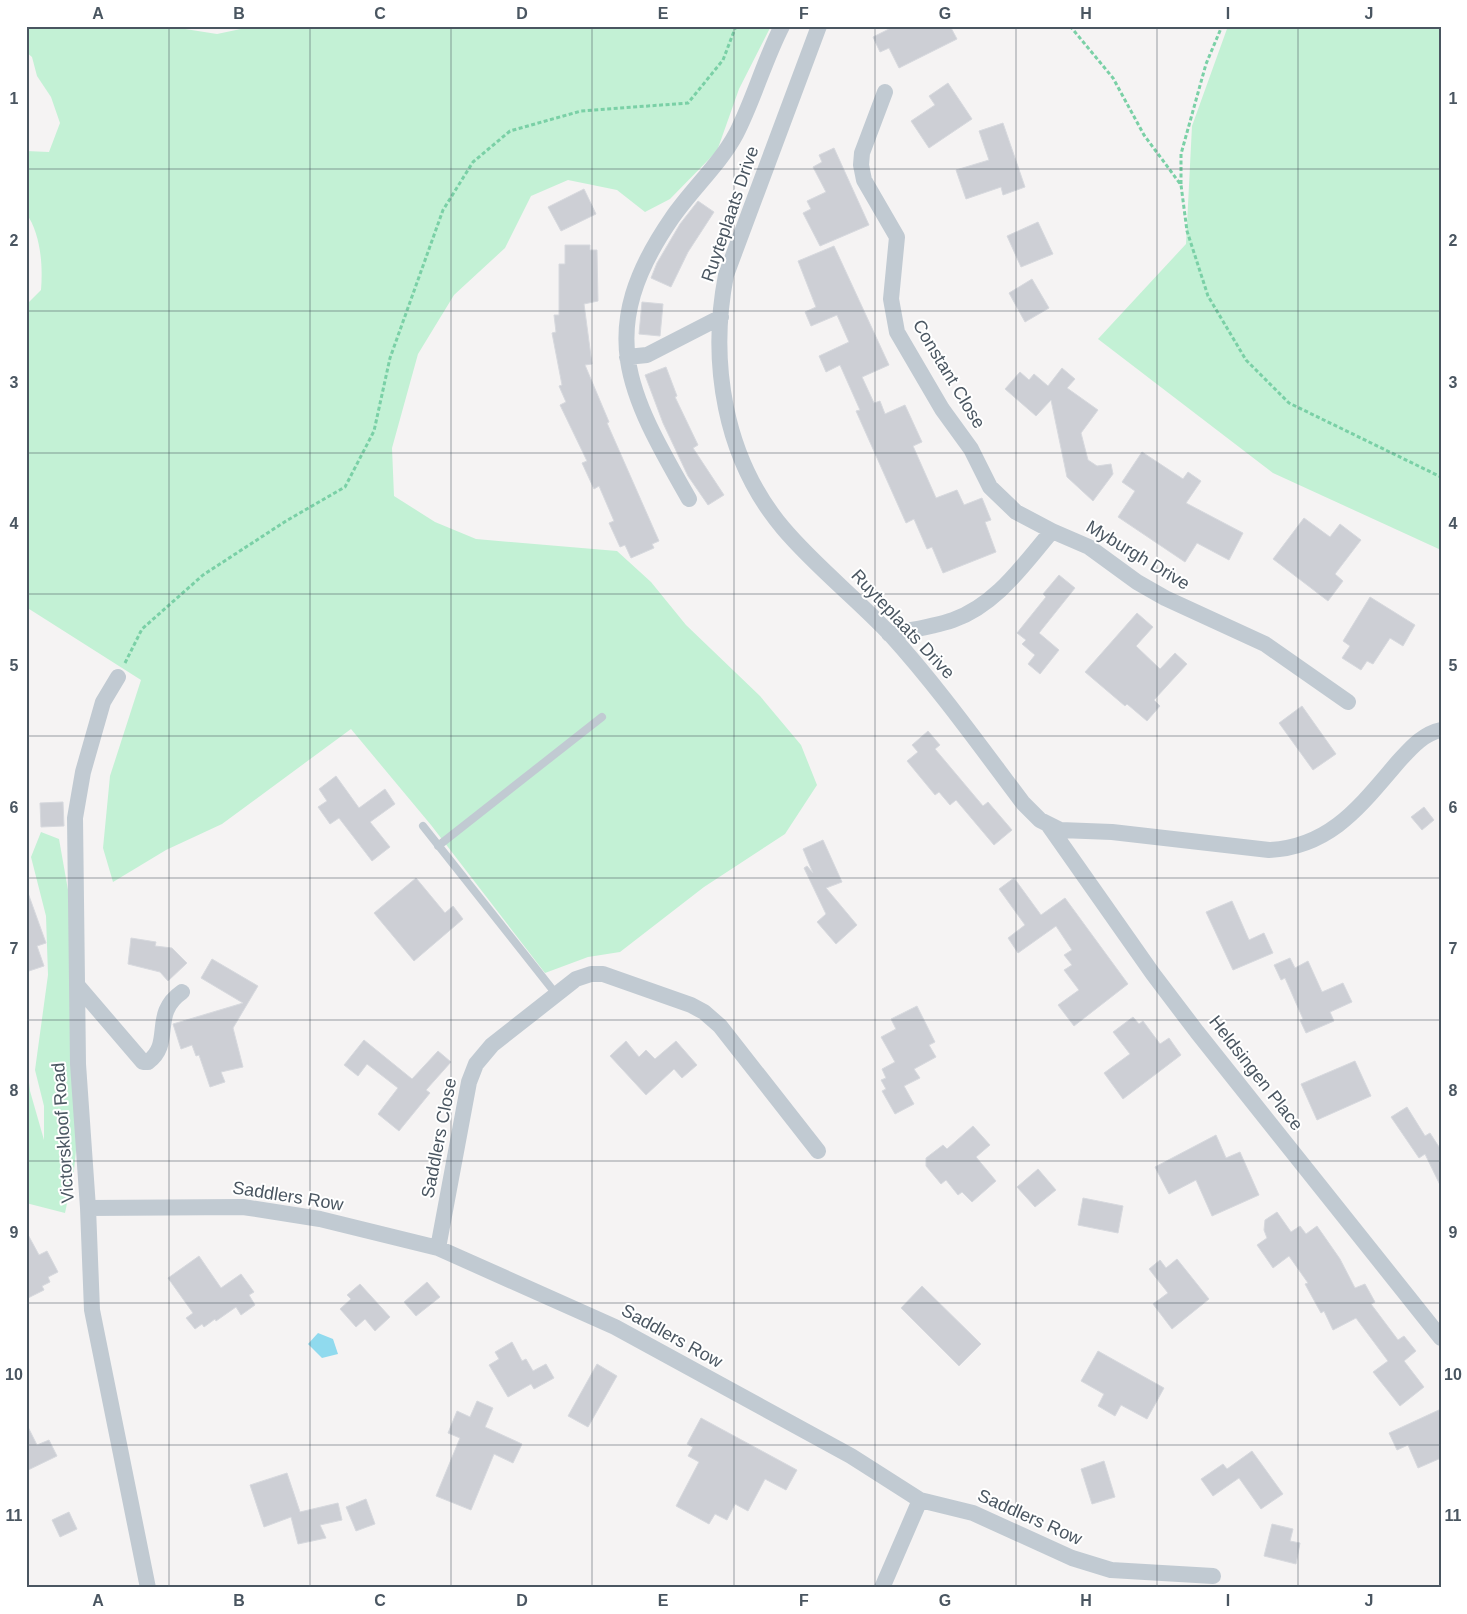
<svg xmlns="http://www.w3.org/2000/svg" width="1467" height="1614" viewBox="0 0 1467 1614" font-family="Arial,sans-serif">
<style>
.green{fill:#c3f1d5}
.water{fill:#90daee}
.building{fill:#cdcfd5;stroke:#d7d9de}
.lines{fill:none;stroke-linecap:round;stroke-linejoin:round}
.path{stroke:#7ad0a6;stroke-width:3;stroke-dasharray:4 2.5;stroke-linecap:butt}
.service{stroke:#c1cad2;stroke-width:8}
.minor{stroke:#c1cad2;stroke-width:16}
.grid{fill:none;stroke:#4a5661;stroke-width:1;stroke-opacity:0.55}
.labels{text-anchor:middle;stroke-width:4;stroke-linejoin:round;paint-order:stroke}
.street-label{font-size:18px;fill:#4a5661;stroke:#fff}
.neatline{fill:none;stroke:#4a5661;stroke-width:2}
.grid-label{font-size:16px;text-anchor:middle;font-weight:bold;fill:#4a5661}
</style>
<rect width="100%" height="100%" fill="#f5f3f3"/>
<path class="green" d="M26,26H166L217,34L255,26H771L739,89L717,151L670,199L645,212L617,190L568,180L531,196L505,248L454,295L418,354L392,448L394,496L435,522L476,539L617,551L651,582L686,625L760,696L801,745L817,785L785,834L704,887L620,952L588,957L545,973L431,825L351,729L222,824L166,850L113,882L103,848L110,776L141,680L26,607V305L41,290C43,266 41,234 26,213V151L49,152L60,123L51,97L37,76L32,57L26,52Z
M1228,26H1441V550L1273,473L1098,339L1186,244L1192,126Z
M41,832L59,839L71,907L79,1122L74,1170L65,1213L26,1203V1057L30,1091L44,1140V1106L35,1070L48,975L46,916L31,857Z"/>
<path class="water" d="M318,1333L333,1339L338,1354L322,1358L308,1344Z"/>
<path class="building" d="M895,26H950L957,39L899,68L889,48L880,52L873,37Z
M948,83L972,119L929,148L911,121L935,105L929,96Z
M1003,123L1025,187L1003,195L1001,187L966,199L956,170L989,160L979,131Z
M834,148L869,225L820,246L803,213L811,209L807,201L826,192L813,167L822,162L819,155Z
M584,189L596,214L561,231L548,207Z
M698,201L714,212L688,252L671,287L651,278L657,263L680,224Z
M1038,222L1053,254L1021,267L1007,236Z
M565,245H590V250H597L598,301L584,304L592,364L585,365L609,422L607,423L659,541L652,544L654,548L631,558L625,545L620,547L609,523L614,521L599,486L594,489L582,463L587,461L560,405L566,402L559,386L562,385L552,333L556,332L554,315H559V264H565Z
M834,246L889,365L862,377L874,403L880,401L885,414L905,405L922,442L913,446L936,498L957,490L964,505L982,498L991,520L985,522L996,552L943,573L932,547L927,549L914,519L906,523L856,411L860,410L840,365L826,372L819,356L849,342L837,315L811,326L805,312L816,307L798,261Z
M1032,279L1049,308L1025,322L1009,293Z
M642,302L663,304L660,336L639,334Z
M666,367L677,396L675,397L698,445L693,448L724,495L708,505L688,476L663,423L645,375Z
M1062,368L1075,379L1067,388L1098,410L1081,433L1088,460L1097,466L1111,464L1113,474L1093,501L1067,477L1051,400L1036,416L1005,389L1020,372L1029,380L1034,374L1048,386Z
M1142,452L1183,479L1188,472L1201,481L1186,503L1243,533L1229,560L1197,543L1185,562L1118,517L1135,491L1122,482Z
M1304,518L1330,537L1340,524L1361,540L1335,574L1343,581L1328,601L1273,559Z
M1059,575L1075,588L1039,633L1059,650L1040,674L1028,664L1035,655L1022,644L1026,640L1017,633L1046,597L1043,594Z
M1370,597L1415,625L1403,646L1390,638L1373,664L1367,661L1361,670L1342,658L1350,646L1343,641Z
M1137,613L1153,627L1136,646L1160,669L1175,653L1187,664L1154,700L1160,706L1147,721L1127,704L1125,706L1085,672Z
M1302,706L1336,754L1313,770L1279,723Z
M928,731L940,745L935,749L983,806L988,802L1012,830L994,845L956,800L950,805L939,792L935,795L907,761L918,752L912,745Z
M336,776L359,808L385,789L395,804L370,822L390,847L372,861L339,818L330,824L318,807L327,801L319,789Z
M63,802L64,826L41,827L40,803Z
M1424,807L1434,820L1422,830L1411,817Z
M823,840L842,882L826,888L857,925L836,944L817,922L826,914L804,868L807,866L813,873L803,849Z
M416,878L445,913L453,906L463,919L414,961L374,913Z
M1014,878L1041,915L1065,898L1128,984L1074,1026L1058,1005L1079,990L1064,970L1072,965L1064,955L1072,950L1056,926L1018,953L1008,938L1025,925L999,889Z
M28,893L46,943L37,946L44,966L26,972V894Z
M1232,901L1249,940L1264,933L1273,953L1233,970L1206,912Z
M131,938L156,942L155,946L172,948L187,963L168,981L160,972L128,964Z
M1290,958L1295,968L1308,961L1322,992L1343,983L1352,1002L1330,1012L1334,1021L1306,1033L1300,1020L1303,1019L1285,978L1281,980L1274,965Z
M212,959L258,986L233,1028L243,1067L221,1072L225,1082L210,1087L199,1055L196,1056L192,1045L181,1049L173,1024L243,1003L201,978Z
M917,1006L935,1042L929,1045L936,1057L914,1069L920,1078L904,1086L914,1104L895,1114L882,1091L886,1089L881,1080L886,1078L882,1069L895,1062L881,1037L896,1029L891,1019Z
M1133,1017L1139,1024L1143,1021L1160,1044L1169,1038L1181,1055L1123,1099L1104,1073L1130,1054L1113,1032Z
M364,1040L412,1079L438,1051L451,1062L426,1090L430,1093L399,1131L378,1114L398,1088L367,1064L358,1076L344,1065Z
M626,1041L639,1057L646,1050L655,1059L676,1041L697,1065L682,1078L674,1069L646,1095L610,1056Z
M1355,1061L1371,1096L1317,1120L1301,1084Z
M1407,1107L1425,1136L1430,1133L1441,1150V1187L1425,1154L1419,1158L1391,1117Z
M973,1126L990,1145L976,1157L996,1181L972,1202L962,1192L958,1195L946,1180L941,1184L926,1166V1158L943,1145L947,1149Z
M1216,1135L1226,1158L1240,1152L1259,1195L1212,1216L1196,1180L1169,1194L1155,1167Z
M1038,1169L1056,1190L1035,1207L1017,1187Z
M1083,1198L1123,1206L1118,1233L1078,1225Z
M1277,1212L1291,1232L1300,1226L1306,1234L1317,1226L1340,1259L1355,1288L1365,1284L1375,1302L1371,1304L1398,1340L1404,1336L1416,1351L1404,1361L1424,1387L1400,1406L1373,1372L1388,1361L1356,1318L1333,1330L1324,1311L1321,1313L1305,1284L1308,1283L1289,1256L1273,1268L1257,1245L1267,1238L1264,1230L1265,1220Z
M26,1231L39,1255L47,1251L58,1272L48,1277L50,1282L42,1286L44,1290L26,1299Z
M199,1256L221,1288L241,1274L254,1292L249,1295L255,1305L241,1315L236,1307L216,1321L215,1319L204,1327L202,1324L195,1329L186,1318L193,1313L168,1278Z
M1177,1259L1209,1299L1172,1329L1153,1304L1168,1293L1149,1269L1160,1260L1166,1268Z
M427,1282L440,1297L416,1316L404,1302Z
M360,1284L390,1317L375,1331L365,1319L356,1327L340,1309L351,1299L347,1295Z
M922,1286L981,1344L959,1366L901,1308Z
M512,1342L522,1361L526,1359L533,1371L546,1364L554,1378L534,1389L531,1384L508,1397L489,1365L499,1359L495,1352Z
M1098,1351L1164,1388L1147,1419L1121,1405L1115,1416L1098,1406L1104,1394L1081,1381Z
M597,1364L617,1376L588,1427L568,1416Z
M477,1401L493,1408L485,1427L522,1444L513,1463L494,1454L471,1510L436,1496L460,1438L448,1433L457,1411L470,1417Z
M1441,1409V1458L1418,1468L1408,1445L1397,1450L1389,1433Z
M701,1418L797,1470L786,1490L765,1479L748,1511L735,1504L727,1520L715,1514L709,1524L676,1506L699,1462L688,1456L693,1447L687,1444Z
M26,1423L37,1445L49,1440L57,1456L26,1471Z
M1252,1451L1283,1494L1261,1509L1239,1478L1213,1496L1201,1479L1223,1464L1227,1469Z
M1104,1461L1115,1497L1092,1504L1081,1469Z
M287,1473L300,1512L338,1503L342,1520L320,1525L326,1538L298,1544L291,1517L264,1527L250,1485Z
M366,1499L375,1524L356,1531L346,1507Z
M69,1512L77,1529L60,1537L52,1520Z
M1272,1524L1293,1529L1290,1541L1300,1543L1296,1564L1264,1556Z"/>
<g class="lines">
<path class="path" d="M1070,26L1113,78L1144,135L1181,185L1187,231L1208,296L1246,360L1289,403L1441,477
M1440,26L1441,27
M1181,184V154L1206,64L1222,26
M125,663L142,629L203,575L286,521L345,487L374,431L390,358L443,210L473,162L510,131L581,111L688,103L723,60L736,26"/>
<path class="service" d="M423,826L556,994
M438,846L602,717"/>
<path class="minor" d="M819,26L726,275C709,362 724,458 783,528C815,566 856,598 890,634C938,687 980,746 1023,803L1040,820L1060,830L1112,832L1269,850C1331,847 1361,805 1398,762C1410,749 1422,734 1441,730
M885,92L862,153L861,165L864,180L897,237L891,299L897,332L942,409L971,449L990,487L1016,512L1052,531
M627,357L647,355L721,317
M689,499C627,391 594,331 672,218C692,189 720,164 736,134C754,99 764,61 782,26
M889,634C910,630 933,627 953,620C996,605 1023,565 1052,531L1089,547L1137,582L1165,598L1265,644L1348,702
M118,677L103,702L83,772L75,818L78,1064L88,1208L92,1310L148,1588
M1049,826L1153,974L1197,1032L1441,1338
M77,985L143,1062H148C174,1043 150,1014 182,992
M88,1208L243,1207L320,1219L438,1248L615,1327L851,1456L920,1500L973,1513L1072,1558L1111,1570L1213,1576
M438,1248L469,1082L476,1064L492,1045L576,979L591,974H603L691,1005L704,1012L720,1026L818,1151
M882,1588L920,1500"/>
</g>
<path class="grid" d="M169,26V1588M310,26V1588M451,26V1588M592,26V1588M734,26V1588M875,26V1588M1016,26V1588M1157,26V1588M1298,26V1588M26,169H1441M26,311H1441M26,453H1441M26,594H1441M26,736H1441M26,878H1441M26,1020H1441M26,1161H1441M26,1303H1441M26,1445H1441"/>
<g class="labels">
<g class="street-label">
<text transform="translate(730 214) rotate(-71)" y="6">Ruyteplaats Drive</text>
<text transform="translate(949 374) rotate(59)" y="6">Constant Close</text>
<text transform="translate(1138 555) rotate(31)" y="6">Myburgh Drive</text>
<text transform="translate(903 624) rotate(47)" y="6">Ruyteplaats Drive</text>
<text transform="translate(1256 1073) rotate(52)" y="6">Heldsingen Place</text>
<text transform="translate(63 1133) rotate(-94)" y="6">Victorskloof Road</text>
<text transform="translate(439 1138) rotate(-79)" y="6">Saddlers Close</text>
<text transform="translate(288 1196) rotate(9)" y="6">Saddlers Row</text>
<text transform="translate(672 1336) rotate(29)" y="6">Saddlers Row</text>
<text transform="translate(1030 1517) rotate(24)" y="6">Saddlers Row</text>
</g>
</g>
<rect width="1467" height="1614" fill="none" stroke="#ffffff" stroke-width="55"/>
<rect x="28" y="28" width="1412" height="1558" class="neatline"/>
<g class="grid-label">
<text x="98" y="19">A</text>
<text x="239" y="19">B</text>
<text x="380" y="19">C</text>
<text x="522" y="19">D</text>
<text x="663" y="19">E</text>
<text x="804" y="19">F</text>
<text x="945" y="19">G</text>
<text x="1086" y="19">H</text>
<text x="1228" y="19">I</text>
<text x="1369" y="19">J</text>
<text x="14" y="104">1</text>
<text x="1453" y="104">1</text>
<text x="14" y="246">2</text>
<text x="1453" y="246">2</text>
<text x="14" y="388">3</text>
<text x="1453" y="388">3</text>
<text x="14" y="529">4</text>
<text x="1453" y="529">4</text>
<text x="14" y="671">5</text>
<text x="1453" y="671">5</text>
<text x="14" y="813">6</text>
<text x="1453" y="813">6</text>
<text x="14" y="954">7</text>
<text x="1453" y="954">7</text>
<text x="14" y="1096">8</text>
<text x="1453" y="1096">8</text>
<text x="14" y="1238">9</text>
<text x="1453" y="1238">9</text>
<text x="14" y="1380">10</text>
<text x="1453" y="1380">10</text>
<text x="14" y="1521">11</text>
<text x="1453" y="1521">11</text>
<text x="98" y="1606">A</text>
<text x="239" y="1606">B</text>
<text x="380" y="1606">C</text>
<text x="522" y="1606">D</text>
<text x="663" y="1606">E</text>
<text x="804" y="1606">F</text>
<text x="945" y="1606">G</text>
<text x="1086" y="1606">H</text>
<text x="1228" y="1606">I</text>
<text x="1369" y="1606">J</text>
</g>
</svg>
